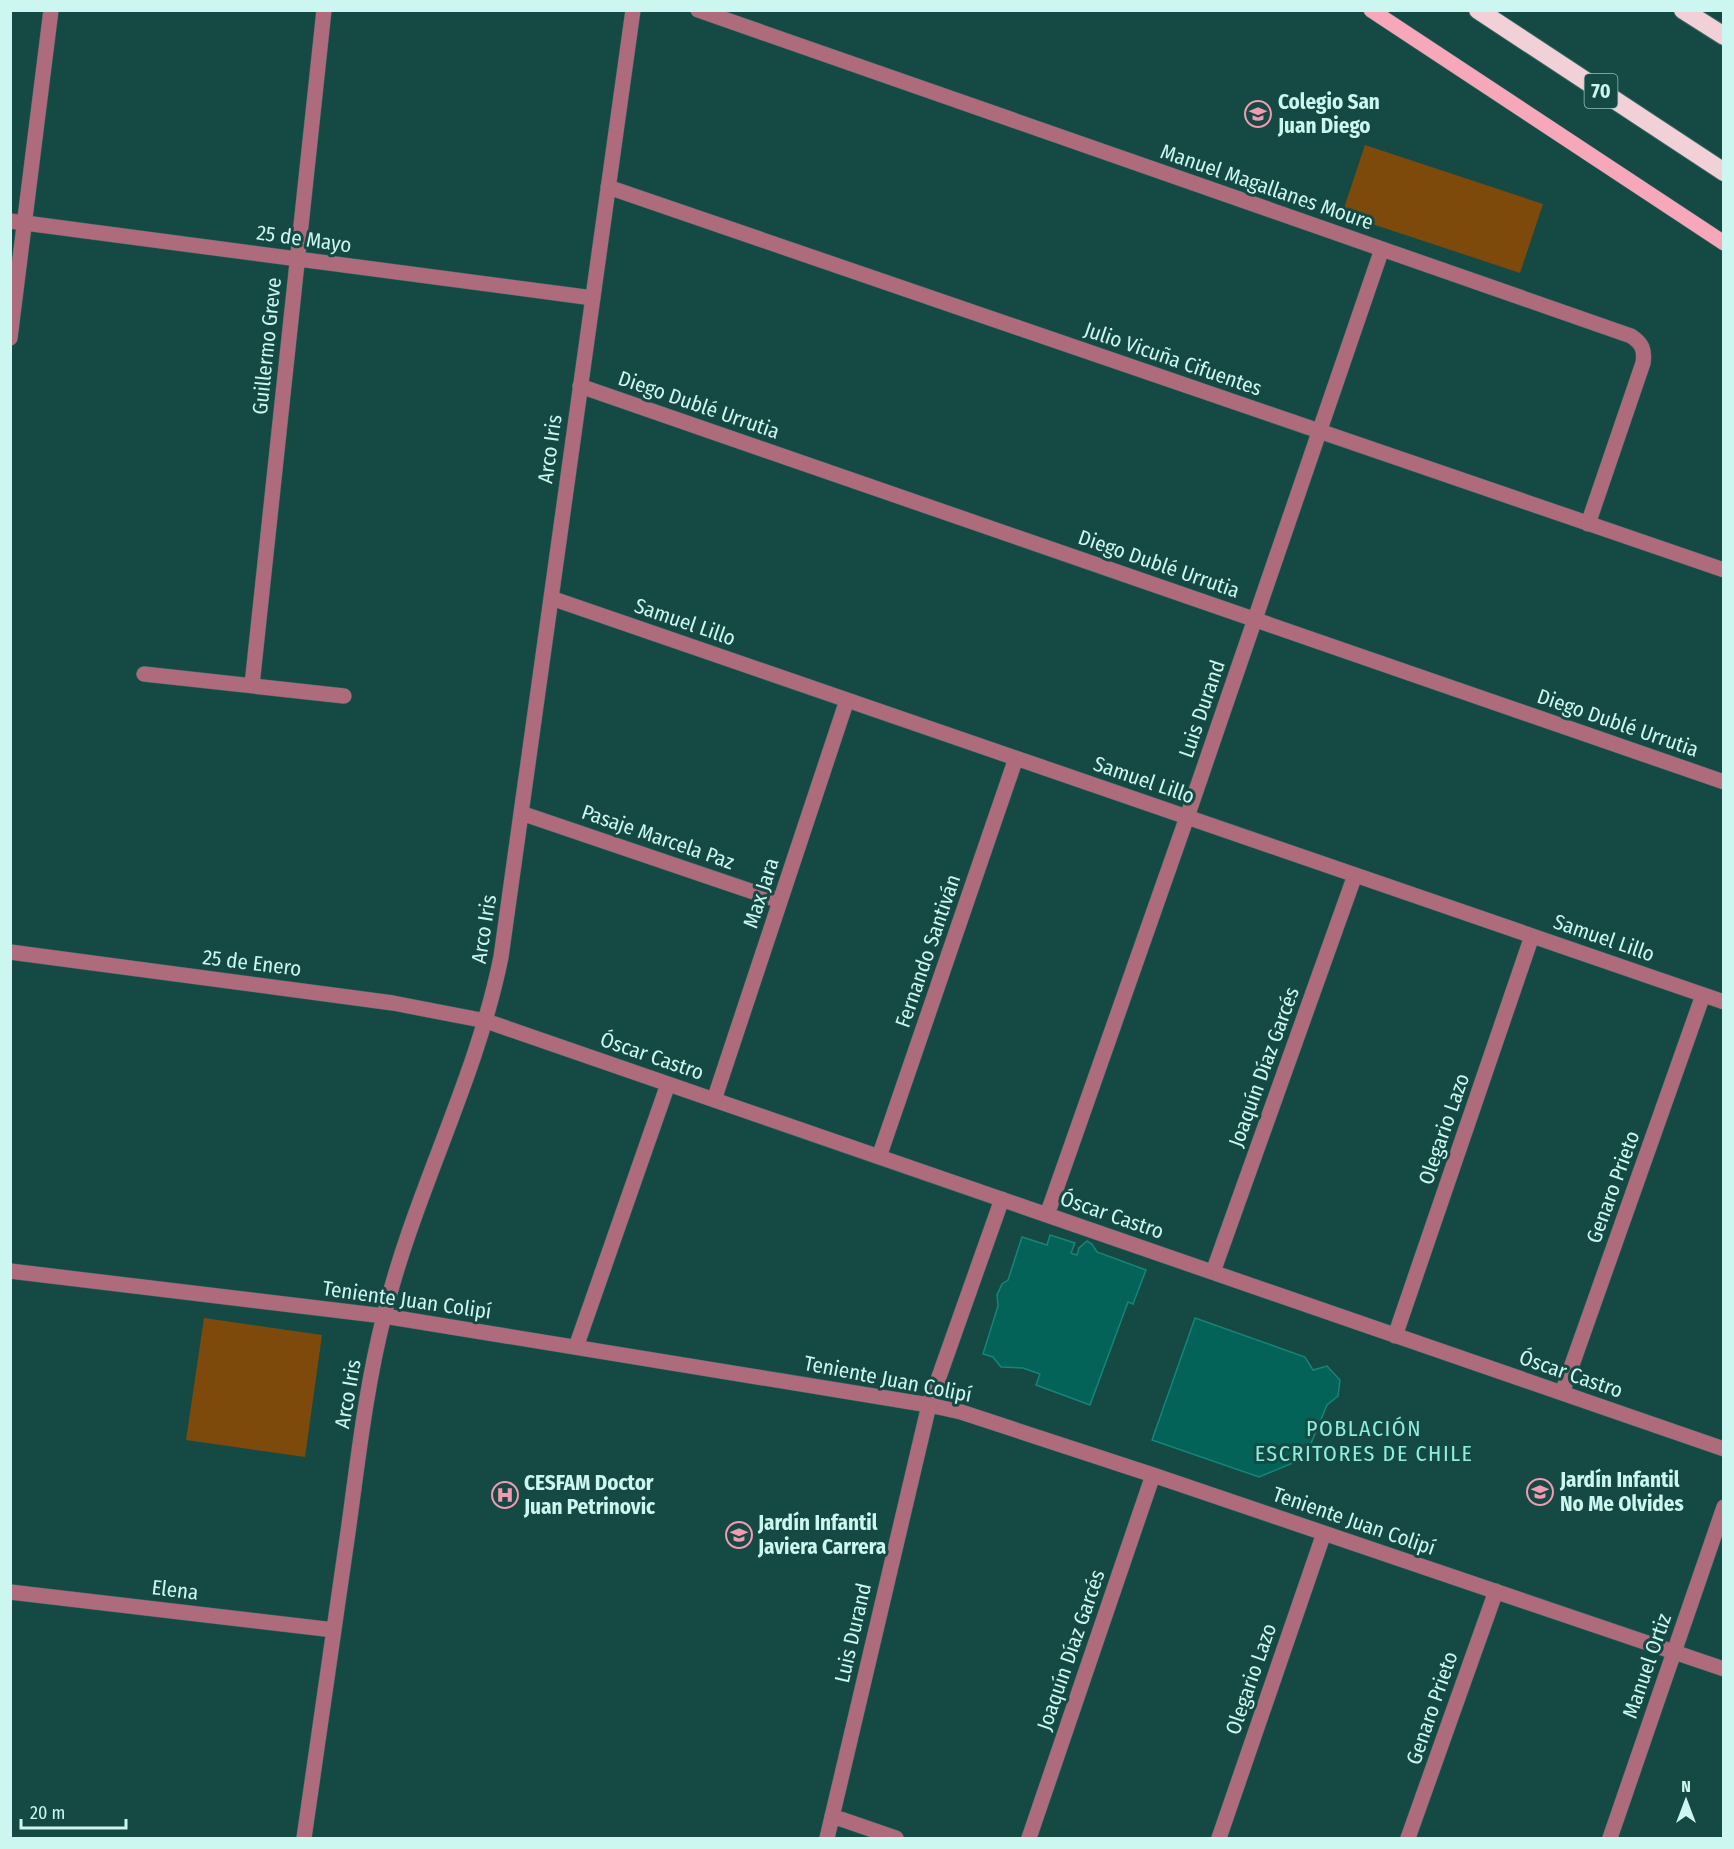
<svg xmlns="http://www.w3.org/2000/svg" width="1734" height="1849" viewBox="0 0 1734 1849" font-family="'Fira Sans Condensed',sans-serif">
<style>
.green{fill:#7e4a0c}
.building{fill:#036359;stroke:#188377;stroke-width:1.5}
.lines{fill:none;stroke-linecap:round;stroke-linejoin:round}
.minor-casing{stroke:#366862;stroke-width:16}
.major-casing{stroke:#366862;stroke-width:16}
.highway-casing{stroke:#366862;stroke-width:20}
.minor{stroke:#ad6b7c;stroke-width:15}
.major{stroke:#f7a7ba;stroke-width:15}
.highway{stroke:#f1d0d7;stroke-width:18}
.labels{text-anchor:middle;stroke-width:6;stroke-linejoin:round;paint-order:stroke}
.shield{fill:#154943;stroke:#95c3bc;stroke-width:1.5}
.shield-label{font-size:20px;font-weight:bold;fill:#ccf7f0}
.poi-label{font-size:21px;font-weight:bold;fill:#ccf7f0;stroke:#154943;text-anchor:start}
.street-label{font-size:21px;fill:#ccf7f0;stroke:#154943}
.neighbourhood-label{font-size:22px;letter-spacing:1.5px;fill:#8feddf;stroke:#154943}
</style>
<rect width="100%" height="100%" fill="#154943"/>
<path class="green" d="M1365,145L1543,204L1520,273L1342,214Z
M204,1318L322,1335L305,1457L186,1440Z"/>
<path class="building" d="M1050,1235L1075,1243L1071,1253L1077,1255L1079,1248L1087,1241L1092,1244L1097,1252L1146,1270L1133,1304L1128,1302L1090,1405L1036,1385L1040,1374L1023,1368L1001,1367L993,1357L983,1354L998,1306L997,1295L1002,1284L1008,1280L1022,1237L1047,1245Z
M1195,1318L1305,1357L1313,1370L1327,1366L1340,1380L1338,1396L1327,1405L1305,1458L1259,1477L1152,1440Z"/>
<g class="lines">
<defs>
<path id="minor" d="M698,10L1631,336C1642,343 1645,350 1643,363L1588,524
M608,187L1724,570
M10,221L593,298
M10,338L51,10
M580,386L1724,782
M551,598L1724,1002
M144,674L344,696
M252,685L324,10
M521,813L780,901
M10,952L393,1003L486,1021L1724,1449
M714,1100L847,700
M879,1157L1016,758
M1047,1215L1187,817L1382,249
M10,1271L384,1316L929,1405L961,1412L1153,1475L1724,1669
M1213,1272L1355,875
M1395,1336L1532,936
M576,1347L668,1084
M1562,1393L1703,995
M10,1592L334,1630
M832,1816L896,1838
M304,1838C318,1736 333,1634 348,1532C358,1460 366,1386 384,1316C414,1193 476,1081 501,957L633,10
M827,1838L929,1405L1002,1199
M1029,1838L1153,1475
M1219,1838L1324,1533
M1408,1838L1496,1591
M1610,1838L1724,1507"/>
<path id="major" d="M1371,10L1724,243"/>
<path id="highway" d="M1478,10L1724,172
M1683,10L1724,36"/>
</defs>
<use href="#minor" class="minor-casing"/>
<use href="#major" class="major-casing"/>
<use href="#highway" class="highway-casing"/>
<use href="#minor" class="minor"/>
<use href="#major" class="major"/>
<use href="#highway" class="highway"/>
</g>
<defs>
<symbol id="school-ring" viewBox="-11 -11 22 22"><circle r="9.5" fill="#154943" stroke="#f29ab0" stroke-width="1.5"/><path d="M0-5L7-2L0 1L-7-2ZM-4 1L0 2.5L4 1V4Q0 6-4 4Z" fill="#f29ab0"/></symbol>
<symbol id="hospital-ring" viewBox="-11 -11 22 22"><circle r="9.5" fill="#154943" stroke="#f29ab0" stroke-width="1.5"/><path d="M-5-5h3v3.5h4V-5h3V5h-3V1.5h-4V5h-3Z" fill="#f29ab0"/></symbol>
</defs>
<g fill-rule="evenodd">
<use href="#school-ring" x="1243" y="99" width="30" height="30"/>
<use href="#school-ring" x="1525" y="1477" width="30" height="30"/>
<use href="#hospital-ring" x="490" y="1480" width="30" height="30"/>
<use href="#school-ring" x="724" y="1520" width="30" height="30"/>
</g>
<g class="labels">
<rect class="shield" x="1584.5" y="74" width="33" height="34" rx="4.5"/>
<g class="shield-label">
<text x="1601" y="98">70</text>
</g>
<g class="poi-label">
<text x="1278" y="109">Colegio San<tspan x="1278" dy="24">Juan Diego</tspan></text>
<text x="1560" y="1487">Jardín Infantil<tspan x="1560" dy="24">No Me Olvides</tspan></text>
<text x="524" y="1490">CESFAM Doctor<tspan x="524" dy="24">Juan Petrinovic</tspan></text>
<text x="758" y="1530">Jardín Infantil<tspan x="758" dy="24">Javiera Carrera</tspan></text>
</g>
<g class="street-label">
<text transform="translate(1267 187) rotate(19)" y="7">Manuel Magallanes Moure</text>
<text transform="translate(304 239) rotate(8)" y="7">25 de Mayo</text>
<text transform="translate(267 346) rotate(-84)" y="7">Guillermo Greve</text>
<text transform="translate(1173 359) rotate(19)" y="7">Julio Vicuña Cifuentes</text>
<text transform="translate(699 405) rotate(19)" y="7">Diego Dublé Urrutia</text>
<text transform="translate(550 449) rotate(-82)" y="7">Arco Iris</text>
<text transform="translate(1159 564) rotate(19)" y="7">Diego Dublé Urrutia</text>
<text transform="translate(685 622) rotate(19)" y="7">Samuel Lillo</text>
<text transform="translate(1202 709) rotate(-71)" y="7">Luis Durand</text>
<text transform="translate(1618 723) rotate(19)" y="7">Diego Dublé Urrutia</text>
<text transform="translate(1144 780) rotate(19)" y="7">Samuel Lillo</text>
<text transform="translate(658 837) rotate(19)" y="7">Pasaje Marcela Paz</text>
<text transform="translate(761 893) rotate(-72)" y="7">Max Jara</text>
<text transform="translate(484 929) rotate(-81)" y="7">Arco Iris</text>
<text transform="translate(1604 938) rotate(19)" y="7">Samuel Lillo</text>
<text transform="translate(928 951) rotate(-71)" y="7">Fernando Santiván</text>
<text transform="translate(252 963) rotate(7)" y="7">25 de Enero</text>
<text transform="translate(652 1056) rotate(19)" y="7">Óscar Castro</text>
<text transform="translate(1264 1067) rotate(-70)" y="7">Joaquín Díaz Garcés</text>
<text transform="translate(1444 1129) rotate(-71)" y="7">Olegario Lazo</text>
<text transform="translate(1613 1187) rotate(-70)" y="7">Genaro Prieto</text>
<text transform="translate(1112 1215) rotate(19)" y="7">Óscar Castro</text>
<text transform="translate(407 1300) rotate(8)" y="7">Teniente Juan Colipí</text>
<text transform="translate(1571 1374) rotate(19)" y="7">Óscar Castro</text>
<text transform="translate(888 1379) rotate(11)" y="7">Teniente Juan Colipí</text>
<text transform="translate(348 1394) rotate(-80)" y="7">Arco Iris</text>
<text transform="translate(1354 1521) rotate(19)" y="7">Teniente Juan Colipí</text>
<text transform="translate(175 1590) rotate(7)" y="7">Elena</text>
<text transform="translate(853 1633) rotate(-77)" y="7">Luis Durand</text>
<text transform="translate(1071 1650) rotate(-71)" y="7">Joaquín Díaz Garcés</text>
<text transform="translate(1647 1666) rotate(-71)" y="7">Manuel Ortiz</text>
<text transform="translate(1251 1679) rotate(-71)" y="7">Olegario Lazo</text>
<text transform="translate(1432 1708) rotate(-71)" y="7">Genaro Prieto</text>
</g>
<g class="neighbourhood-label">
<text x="1364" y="1436">POBLACIÓN<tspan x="1364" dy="25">ESCRITORES DE CHILE</tspan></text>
</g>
</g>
<rect width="1734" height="1849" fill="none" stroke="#ccf7f0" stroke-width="24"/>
<g transform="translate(1686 1801)" stroke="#154943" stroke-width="4.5" paint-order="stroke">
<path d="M0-4.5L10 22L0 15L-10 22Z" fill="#ccf7f0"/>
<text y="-9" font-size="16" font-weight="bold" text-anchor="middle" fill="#ccf7f0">N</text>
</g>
<path d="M21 1819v9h105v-9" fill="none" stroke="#ccf7f0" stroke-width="3"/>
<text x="30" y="1819" font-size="18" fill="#ccf7f0" stroke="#154943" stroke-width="4.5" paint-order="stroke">20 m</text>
</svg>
